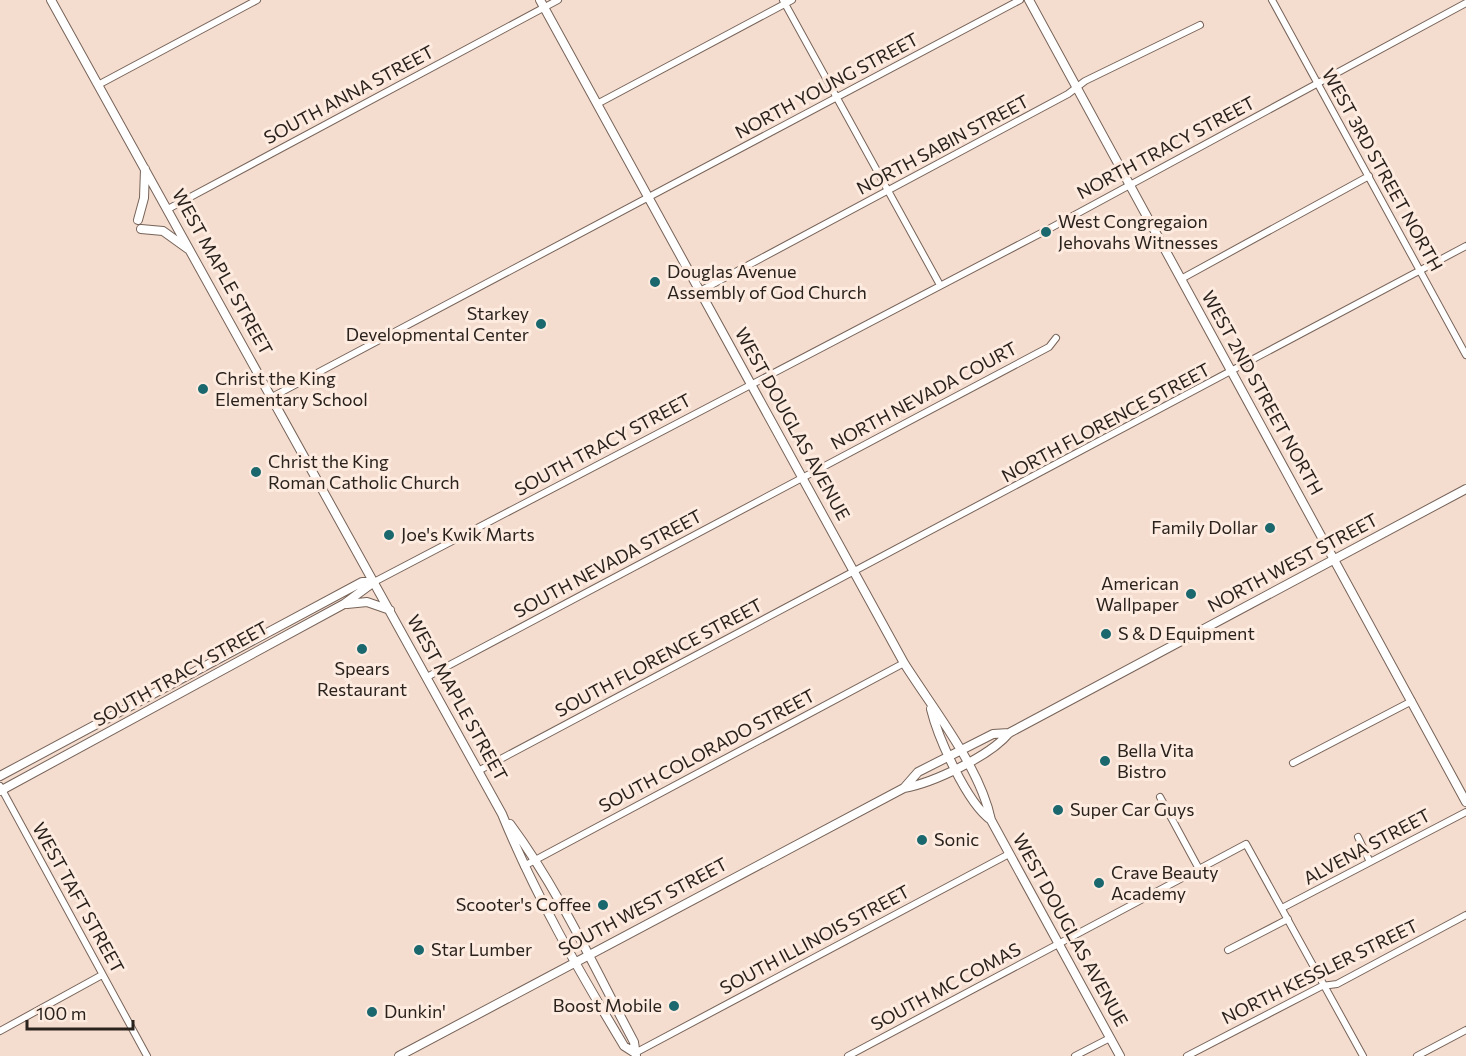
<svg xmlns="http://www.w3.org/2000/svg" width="1466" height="1056" viewBox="0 0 1466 1056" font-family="Commissioner,sans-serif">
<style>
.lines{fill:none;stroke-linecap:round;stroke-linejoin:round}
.street-casing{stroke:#776358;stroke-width:8}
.secondary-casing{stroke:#776358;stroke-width:10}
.street{stroke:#fff;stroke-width:6}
.secondary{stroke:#fff;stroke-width:8}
.poi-dot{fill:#1a676d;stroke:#feebe0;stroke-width:2}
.labels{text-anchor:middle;stroke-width:6;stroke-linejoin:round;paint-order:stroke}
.street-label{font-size:18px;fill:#2a221d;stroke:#feebe0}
.poi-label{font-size:18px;fill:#2a221d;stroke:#feebe0;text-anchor:start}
</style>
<rect width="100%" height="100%" fill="#f4dccf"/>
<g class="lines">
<defs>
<path id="street" d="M783,0L940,285
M1272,0L1466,355
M98,85L257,0
M597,104L792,0
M168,209L558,0
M1181,279L1369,176
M700,291L1068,94L1085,81L1200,25
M272,397L1020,0
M374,582L1045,231L1466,3
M427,677L1049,347L1056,338
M1293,763L1412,701
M478,771L1466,246
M0,786L147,1056
M1160,797L1199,869
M1358,837L1370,862
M524,866L904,663
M1282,908L1466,812
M1228,950L1288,919
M0,1031L102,975
M635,1053L1009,854
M848,1056L1246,844L1363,1056
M1075,1056L1110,1038
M1187,1056L1322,986L1337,984L1466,915
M1417,1056L1466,1030"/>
<path id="secondary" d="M51,0L502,814C535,895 579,971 624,1046L635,1053
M540,0L904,663C933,709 980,767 991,820L1120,1056
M1029,0L1466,802
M138,220L144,198L145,169
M141,229L163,231L188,249
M347,604L367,602L390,610
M931,709C938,738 967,803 991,820
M0,776L362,582H374
M904,788L918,772L993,734L1009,733
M0,791L344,604L374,582
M510,824C559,890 595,969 634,1042L636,1056
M399,1056L904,788C933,783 990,756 1009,733L1466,489"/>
</defs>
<use href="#street" class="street-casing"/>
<use href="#secondary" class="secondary-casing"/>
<use href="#street" class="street"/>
<use href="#secondary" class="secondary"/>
</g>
<g class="poi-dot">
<circle cx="1046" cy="232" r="6"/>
<circle cx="655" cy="282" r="6"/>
<circle cx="541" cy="324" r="6"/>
<circle cx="203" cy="389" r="6"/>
<circle cx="256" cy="472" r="6"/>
<circle cx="1270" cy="528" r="6"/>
<circle cx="389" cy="535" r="6"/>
<circle cx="1191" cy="594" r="6"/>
<circle cx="1106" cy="634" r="6"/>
<circle cx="362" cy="649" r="6"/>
<circle cx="1105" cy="761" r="6"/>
<circle cx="1058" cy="810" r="6"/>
<circle cx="922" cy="840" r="6"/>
<circle cx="1099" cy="883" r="6"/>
<circle cx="603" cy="905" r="6"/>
<circle cx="419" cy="950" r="6"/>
<circle cx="674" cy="1006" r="6"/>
<circle cx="372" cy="1012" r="6"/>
</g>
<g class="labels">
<g class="street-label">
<text transform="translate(827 86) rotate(-28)" y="6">NORTH YOUNG STREET</text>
<text transform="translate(349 95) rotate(-28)" y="6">SOUTH ANNA STREET</text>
<text transform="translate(943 145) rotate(-28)" y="6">NORTH SABIN STREET</text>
<text transform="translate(1166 148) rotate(-28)" y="6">NORTH TRACY STREET</text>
<text transform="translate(1382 170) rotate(61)" y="6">WEST 3RD STREET NORTH</text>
<text transform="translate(222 272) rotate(61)" y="6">WEST MAPLE STREET</text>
<text transform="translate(1262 393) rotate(61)" y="6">WEST 2ND STREET NORTH</text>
<text transform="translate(924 396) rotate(-28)" y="6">NORTH NEVADA COURT</text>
<text transform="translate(1106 423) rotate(-28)" y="6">NORTH FLORENCE STREET</text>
<text transform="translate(792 424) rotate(61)" y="6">WEST DOUGLAS AVENUE</text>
<text transform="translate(603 445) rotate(-28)" y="6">SOUTH TRACY STREET</text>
<text transform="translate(1293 563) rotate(-28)" y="6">NORTH WEST STREET</text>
<text transform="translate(608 564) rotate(-28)" y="6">SOUTH NEVADA STREET</text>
<text transform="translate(659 658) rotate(-28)" y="6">SOUTH FLORENCE STREET</text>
<text transform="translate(181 674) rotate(-29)" y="6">SOUTH TRACY STREET</text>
<text transform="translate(457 698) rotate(61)" y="6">WEST MAPLE STREET</text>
<text transform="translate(707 751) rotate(-28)" y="6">SOUTH COLORADO STREET</text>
<text transform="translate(1367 847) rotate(-28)" y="6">ALVENA STREET</text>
<text transform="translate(78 898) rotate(61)" y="6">WEST TAFT STREET</text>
<text transform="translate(643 907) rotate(-28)" y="6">SOUTH WEST STREET</text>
<text transform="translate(1070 930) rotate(61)" y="6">WEST DOUGLAS AVENUE</text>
<text transform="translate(815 940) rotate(-28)" y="6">SOUTH ILLINOIS STREET</text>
<text transform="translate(1320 972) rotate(-26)" y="6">NORTH KESSLER STREET</text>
<text transform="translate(946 987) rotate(-28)" y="6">SOUTH MC COMAS</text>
</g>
<g class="poi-label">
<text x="1058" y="228">West Congregaion<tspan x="1058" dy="21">Jehovahs Witnesses</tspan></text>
<text x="667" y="278">Douglas Avenue<tspan x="667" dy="21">Assembly of God Church</tspan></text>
<text x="529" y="320" text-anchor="end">Starkey<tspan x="529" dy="21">Developmental Center</tspan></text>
<text x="215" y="385">Christ the King<tspan x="215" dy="21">Elementary School</tspan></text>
<text x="268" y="468">Christ the King<tspan x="268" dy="21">Roman Catholic Church</tspan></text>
<text x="1258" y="534" text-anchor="end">Family Dollar</text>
<text x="401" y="541">Joe's Kwik Marts</text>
<text x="1179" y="590" text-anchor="end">American<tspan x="1179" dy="21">Wallpaper</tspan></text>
<text x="1118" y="640">S &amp; D Equipment</text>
<text x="362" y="675" text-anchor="middle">Spears<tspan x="362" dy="21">Restaurant</tspan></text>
<text x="1117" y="757">Bella Vita<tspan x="1117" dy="21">Bistro</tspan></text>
<text x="1070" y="816">Super Car Guys</text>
<text x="934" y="846">Sonic</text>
<text x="1111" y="879">Crave Beauty<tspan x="1111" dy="21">Academy</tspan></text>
<text x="591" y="911" text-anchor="end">Scooter's Coffee</text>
<text x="431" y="956">Star Lumber</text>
<text x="662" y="1012" text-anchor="end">Boost Mobile</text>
<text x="384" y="1018">Dunkin'</text>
</g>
</g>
<path d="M27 1020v9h106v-9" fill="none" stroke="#2a221d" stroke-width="3"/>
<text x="36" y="1020" font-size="18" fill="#2a221d" stroke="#feebe0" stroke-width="4.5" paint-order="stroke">100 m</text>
</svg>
